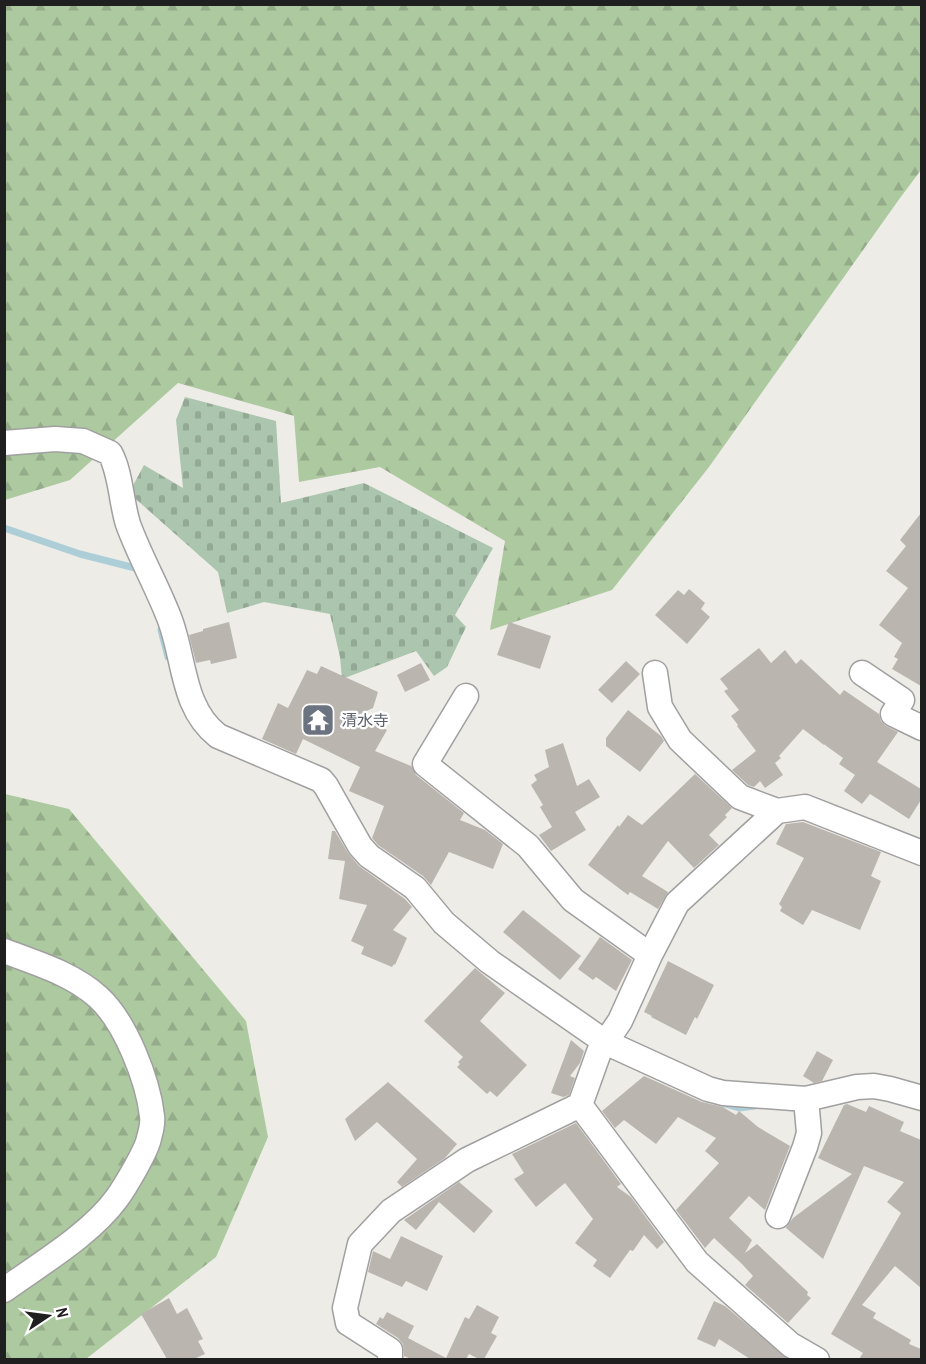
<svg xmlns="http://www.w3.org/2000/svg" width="926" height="1364" viewBox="0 0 926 1364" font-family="'Archivo Narrow','Noto Sans JP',sans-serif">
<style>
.forest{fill:url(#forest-firs)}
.cemetery{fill:url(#cemetery-stones)}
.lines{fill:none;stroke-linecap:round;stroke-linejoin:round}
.stream{stroke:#adced7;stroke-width:7}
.building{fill:#bbb5b0}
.street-casing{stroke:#a0a0a0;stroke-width:27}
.street{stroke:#fff;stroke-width:24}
.labels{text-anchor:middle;stroke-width:4.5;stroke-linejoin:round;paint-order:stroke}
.worship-label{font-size:16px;fill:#5b616d;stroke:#fff;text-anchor:start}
</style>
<defs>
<pattern id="forest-firs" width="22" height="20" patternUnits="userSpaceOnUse" patternTransform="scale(1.5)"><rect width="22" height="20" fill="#adc9a0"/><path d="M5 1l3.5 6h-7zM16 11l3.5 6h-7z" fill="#94ac89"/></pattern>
<pattern id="cemetery-stones" width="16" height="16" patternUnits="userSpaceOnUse" patternTransform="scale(1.5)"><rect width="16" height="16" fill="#abc5ae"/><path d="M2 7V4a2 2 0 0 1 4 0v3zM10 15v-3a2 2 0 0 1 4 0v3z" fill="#93a995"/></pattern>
</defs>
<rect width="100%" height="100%" fill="#eeece7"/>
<path class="forest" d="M5,5H921V170L900,198L709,467L612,590L490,630L505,541L380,467L299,482L294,416L178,383L70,480L5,500Z
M5,794L69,809L246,1021L268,1137L216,1257L86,1359L5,1360Z"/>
<path class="cemetery" d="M185,397L276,421L281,503L364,483L493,548L455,615L466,627L447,667L434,676L416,651L342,679L340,657L330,614L264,602L227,613L218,572L129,493L144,465L183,488L176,420Z"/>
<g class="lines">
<path class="stream" d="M4,528L80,554L139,569
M161,630L168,657
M722,1103L739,1108L755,1106"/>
</g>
<path class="building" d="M921,513V686L892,669L898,659L894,657L902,643L879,625L908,588L886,571L906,546L900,540Z
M689,589L705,603L701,609L710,617L687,644L655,615L678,590L684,595Z
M229,622L237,658L211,664L210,660L196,663L189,635L203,631V629Z
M509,622L551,636L540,669L497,655Z
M759,648L771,663L785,650L796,664L801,659L840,695L844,690L879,714L881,721L886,726L898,732L877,762L921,789V800L909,819L870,794L862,804L844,791L855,775L839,764L843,758L825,745L826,744L824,745L803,729L779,756L781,758L775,763L783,775L765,788L760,781L754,787L748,785L732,770L756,751L737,726L738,725L731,716L739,710L724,691L728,689L720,679Z
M626,661L640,674L612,703L598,690Z
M421,663L430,680L405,692L397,675Z
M321,666L378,692L373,708L358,715L387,730L375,751L411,766L416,775L464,813L460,820L485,830L503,844L493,869L449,852L431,885L423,876L378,845L372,838L384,806L349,791L360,767L303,739L296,754L262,739L278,703L288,708L307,670L317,674Z
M628,710L661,736L664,741L640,772L606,746V738Z
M563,743L577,786L589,779L600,797L575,812L586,830L551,851L539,835L552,827L540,807L543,805L531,785L537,780L534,775L549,767L545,750Z
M695,774L732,808L725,815L727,817L709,835L719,845L694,868L668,841L642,876L668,892L658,909L630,892L628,895L588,865L618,825L619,827L628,815L642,825Z
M803,822L881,852L871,876L881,881L860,930L812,910L803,925L780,911L782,907L779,904L804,858L776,844L786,824Z
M332,831H335L348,853L359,866L405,899L412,907L393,930L407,938L395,965L394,964L392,967L361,954L364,947L351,941L367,905L339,899L345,861L328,859Z
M523,910L581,956L560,980L503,932Z
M600,937L632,960L616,991L596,977L593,980L578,969Z
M668,961L714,985L697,1019L695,1017L686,1035L651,1017L652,1016L644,1012Z
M475,968L505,993L480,1021L527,1065L497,1097L490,1091L487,1094L457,1067L460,1064L458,1062L463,1057L424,1021Z
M571,1040L584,1051L580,1063L570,1076L575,1078L569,1095L563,1097L551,1093Z
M817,1051L833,1060L822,1081L814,1083L803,1076Z
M644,1076L702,1102L723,1107L736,1115L739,1111L758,1127L790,1146L765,1210L749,1196L729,1218L752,1240L745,1253L757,1244L808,1292L807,1295L811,1298L788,1323L745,1285L753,1276L742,1264L714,1238L705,1248L676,1210L719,1163L705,1151L716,1138L678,1117L656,1144L624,1120L615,1128L602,1111Z
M388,1082L457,1144L445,1158L402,1187L397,1182L417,1159L377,1122L355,1141L345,1119Z
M847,1104L866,1112L869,1106L904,1122L900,1131L921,1140V1288L895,1266L862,1305L876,1313L873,1318L911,1340L909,1344L921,1349V1359H859L863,1353L831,1334L901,1213L887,1202L904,1182L864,1166L823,1259L786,1228L793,1218L852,1174L818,1158L844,1105Z
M576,1123L621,1184L617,1187L631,1197L664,1242L657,1249L644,1235L633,1251L630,1250L610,1278L593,1266L597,1260L575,1243L593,1219L565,1183L536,1207L514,1179L524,1173L512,1154Z
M459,1182L493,1211L474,1233L439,1202L416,1230L404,1220Z
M401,1236L443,1256L427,1291L406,1281L402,1287L368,1272L373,1251L390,1259Z
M169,1298L177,1314L187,1308L203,1339L198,1341L205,1354L194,1359H167L141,1314Z
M714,1301L725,1306L788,1359H750L719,1339L715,1347L697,1339Z
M477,1305L499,1317L491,1333L497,1336L484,1359H479L469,1354L466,1359H411L404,1356L403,1344L398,1338L376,1324L380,1317L383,1319L387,1312L414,1326L408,1338L446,1358L465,1317L469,1319Z"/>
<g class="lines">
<defs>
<path id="street" d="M4,443L55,439L83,441L110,453C121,473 121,502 128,524C140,557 158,588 170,620C185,660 182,708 218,736L321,780L326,786L360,846L369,856L415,888L444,923L490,962L605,1042L708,1089L723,1093L806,1099L857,1087L874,1086L890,1089L922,1098
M655,673L660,707L680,740L740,797L777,811
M862,673L902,700L893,714L922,728
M466,696L425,764L528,846L573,900L650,955
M4,951C36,963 73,974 98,997C125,1021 148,1080 152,1116C153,1122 151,1131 149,1138C147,1150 125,1187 117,1198C91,1234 40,1264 4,1290
M580,1105L697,1262L791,1345L817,1360
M778,1216L805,1147L809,1133L806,1099
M390,1360V1350L348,1323L345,1308L360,1244L391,1211L467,1160L580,1105L599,1052L620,1021L650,955L677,903L777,811L805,807L922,853"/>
</defs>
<use href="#street" class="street-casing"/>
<use href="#street" class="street"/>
</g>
<defs>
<symbol id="temple-square" viewBox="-11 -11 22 22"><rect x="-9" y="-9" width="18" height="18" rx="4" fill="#6b7280" stroke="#fff"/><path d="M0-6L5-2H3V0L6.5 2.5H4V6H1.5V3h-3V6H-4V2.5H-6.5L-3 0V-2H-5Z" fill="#fff"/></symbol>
</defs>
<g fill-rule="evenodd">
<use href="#temple-square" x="299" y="701" width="38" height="38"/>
</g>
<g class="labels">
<g class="worship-label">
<text x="341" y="726">清水寺</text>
</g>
</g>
<rect width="926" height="1364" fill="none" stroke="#1f1f1f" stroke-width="12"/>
<g transform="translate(48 1316) rotate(77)" stroke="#ffffff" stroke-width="4.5" paint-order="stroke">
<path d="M0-4.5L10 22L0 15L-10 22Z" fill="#1f1f1f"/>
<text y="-9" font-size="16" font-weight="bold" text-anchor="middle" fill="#1f1f1f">N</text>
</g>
</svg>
